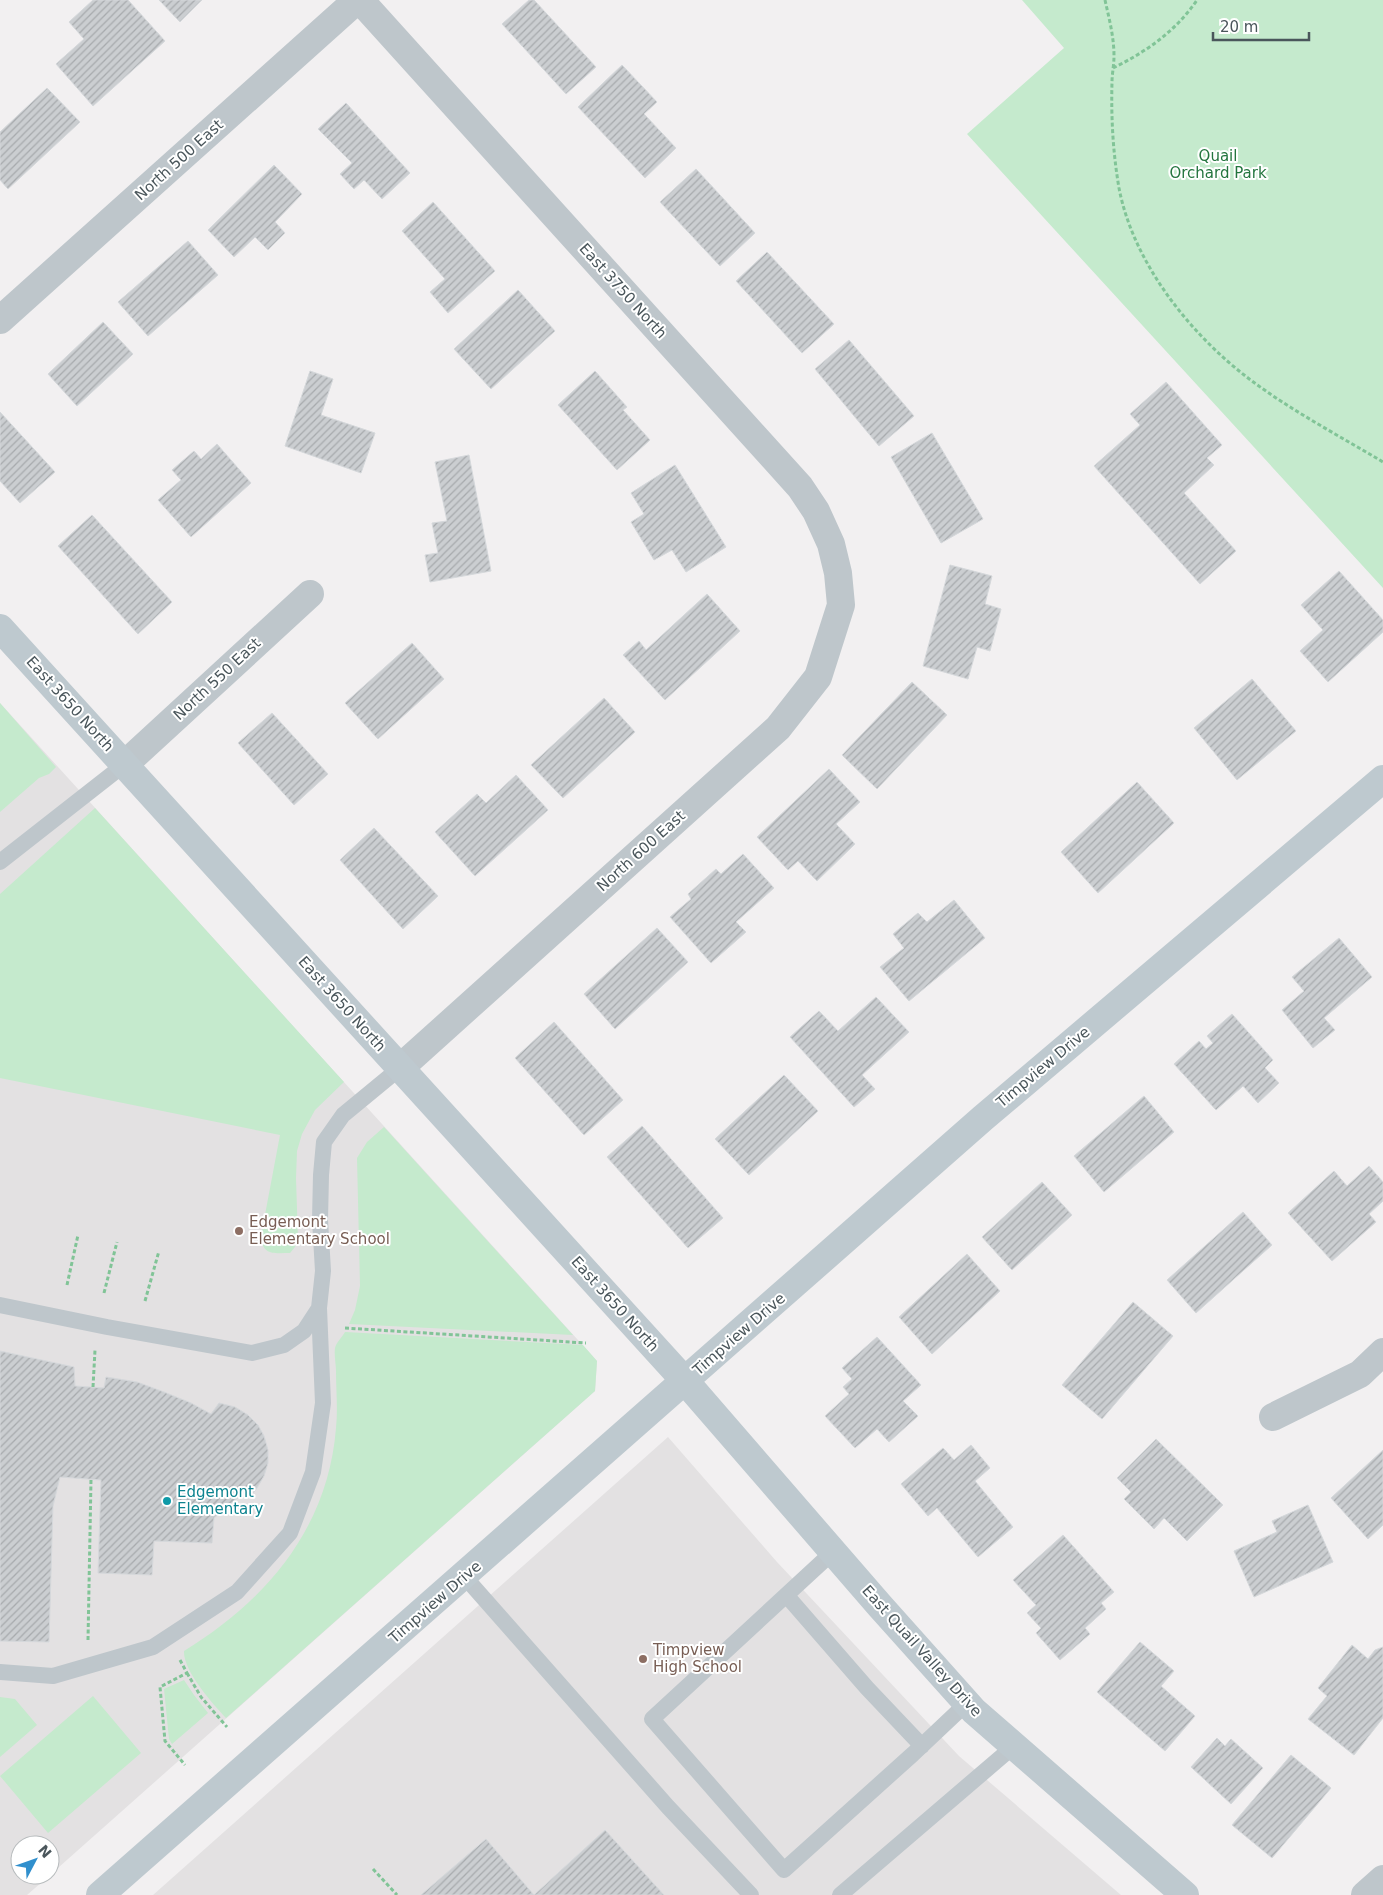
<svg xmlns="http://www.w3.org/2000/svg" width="1383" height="1895" viewBox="0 0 1383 1895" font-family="'DejaVu Sans',sans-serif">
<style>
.education{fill:#e3e1e2}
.green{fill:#c5eacd}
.building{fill:url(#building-hatch);stroke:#d5d8db}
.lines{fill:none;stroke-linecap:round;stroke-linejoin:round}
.path{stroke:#81c497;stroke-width:3;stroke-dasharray:4 2.5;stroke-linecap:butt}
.lane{stroke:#bec6cb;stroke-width:16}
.street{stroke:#bec6cb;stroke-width:28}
.secondary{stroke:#bec9cf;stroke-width:28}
.education-dot{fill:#8d6e63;stroke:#fff;stroke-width:2}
.culture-dot{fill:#0f9aa8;stroke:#fff;stroke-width:2}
.labels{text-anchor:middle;stroke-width:4;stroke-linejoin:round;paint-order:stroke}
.park-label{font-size:15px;fill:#23753e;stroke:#fff}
.street-label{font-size:15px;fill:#4a565b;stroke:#fff}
.education-label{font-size:15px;fill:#785e54;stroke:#fff;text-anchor:start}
.culture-label{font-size:15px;fill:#0d838f;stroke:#fff;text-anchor:start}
</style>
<defs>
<pattern id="building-hatch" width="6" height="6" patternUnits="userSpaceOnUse" patternTransform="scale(1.25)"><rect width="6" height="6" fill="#cbced1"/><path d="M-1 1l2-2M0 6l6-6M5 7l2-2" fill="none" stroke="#a7aaad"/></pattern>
</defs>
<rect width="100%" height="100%" fill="#f2f0f1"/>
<path class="education" d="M0,703L597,1361L595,1391L50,1875V1845H20V1875H50L27,1895H0Z
M668,1437L777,1562L959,1756L1121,1895H153Z"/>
<path class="green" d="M1022,0H1383V588L967,134L1064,48Z
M0,703L56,767L49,774L39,778L0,812Z
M95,808L344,1082L315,1110L302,1134L297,1151L296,1178L298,1240L295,1247L290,1253C274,1253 262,1256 261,1236L280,1135L0,1078V894Z
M384,1127L573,1335L349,1324L355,1310L360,1286L357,1158L367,1142Z
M345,1332L583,1345L597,1361L595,1391L226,1718C213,1704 183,1671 184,1651C267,1600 328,1528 336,1428C338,1409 336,1390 336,1371C336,1364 334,1355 335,1348C336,1343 342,1337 345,1332Z
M184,1680L194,1695L208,1713L172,1744L169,1739L164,1689Z
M93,1696L141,1753L48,1833L0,1776Z
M0,1697L15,1699L37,1725L0,1757Z"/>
<path class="building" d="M93,0H128L165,41L93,106L56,64L84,39L69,22Z
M159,0H202L180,22Z
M529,0H534L596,67L566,94L502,24Z
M622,65L657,102L644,114L676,148L645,178L578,107Z
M47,88L80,122L8,189L0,180V132Z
M346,103L410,173L382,199L364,180L354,189L340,174L352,163L318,129Z
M274,165L302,194L275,222L285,233L268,250L255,237L234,257L208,230Z
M696,169L755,233L720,266L660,202Z
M433,202L495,271L448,313L430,292L445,279L402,231Z
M188,241L218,275L148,336L118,302Z
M767,252L834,324L802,353L736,281Z
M518,290L555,331L491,389L454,349Z
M103,322L133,354L77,406L48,374Z
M849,340L914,416L879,446L815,369Z
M310,371L333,379L321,415L375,433L361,473L285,446Z
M595,371L627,407L623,410L650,440L617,470L558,405Z
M1166,382L1222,445L1207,458L1214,465L1184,493L1236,551L1200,584L1094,466L1140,425L1130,414Z
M0,412L55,472L20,503L0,481Z
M932,433L983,519L941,543L891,457Z
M217,444L251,483L191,537L158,500L181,480L172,470L194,451L201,459Z
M469,455L491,571L430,582L425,555L438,553L432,523L447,521L435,462Z
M675,465L726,547L686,572L672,550L654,560L631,522L644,514L631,493Z
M92,515L172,602L138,634L58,546Z
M950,565L992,576L985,604L1001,609L990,651L977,647L968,679L923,666Z
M1339,571L1383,620V632L1328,682L1300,651L1323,630L1301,605Z
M707,594L740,631L665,700L623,655L639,641L646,650Z
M412,643L444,679L378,739L345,703Z
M1252,679L1296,731L1237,780L1194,728Z
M912,682L947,715L877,789L842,755Z
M604,698L635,732L563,798L531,765Z
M272,713L328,774L294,805L238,743Z
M829,769L860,802L836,824L855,844L817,881L798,861L788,870L757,837Z
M516,775L548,810L475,876L435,832L477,794L486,803Z
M1137,782L1174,823L1098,893L1061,852Z
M374,828L438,896L403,929L340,860Z
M743,854L774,888L736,922L746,932L711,963L670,917L691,899L688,894L716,869L721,874Z
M954,900L985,938L909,1001L880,967L904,948L893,934L918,913L927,922Z
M657,928L688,962L615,1029L584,994Z
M1339,938L1372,977L1324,1018L1335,1030L1313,1048L1282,1010L1304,991L1292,977Z
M876,997L909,1032L862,1075L875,1089L854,1107L790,1037L819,1011L838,1031Z
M1232,1014L1273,1060L1265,1068L1279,1083L1258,1103L1243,1086L1216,1110L1174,1064L1199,1041L1206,1049L1213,1043L1207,1036Z
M554,1022L623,1100L584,1135L515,1058Z
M784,1075L818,1111L749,1175L715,1139Z
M1144,1096L1174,1132L1104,1192L1074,1156Z
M642,1126L723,1218L688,1248L607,1157Z
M1369,1166L1383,1182V1201L1369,1214L1376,1222L1332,1261L1288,1213L1334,1171L1347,1186Z
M1042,1182L1072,1215L1012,1270L982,1237Z
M1243,1212L1272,1245L1196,1313L1167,1280Z
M967,1254L1000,1291L932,1354L899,1317Z
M1133,1302L1173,1336L1102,1419L1062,1385Z
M877,1337L921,1385L903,1401L918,1416L889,1442L877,1429L855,1448L825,1416L849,1394L843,1387L852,1379L842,1368Z
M0,1351L74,1367L75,1386L104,1388L106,1377L137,1382L164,1392L191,1403L211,1414L219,1403L235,1407L248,1415L258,1425L264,1436L268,1450V1463L264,1476L257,1488L251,1496L246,1491L214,1518L212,1543L154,1541L152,1575L98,1573L101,1480L60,1477L53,1506L49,1642L0,1641Z
M1156,1439L1223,1505L1187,1541L1164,1518L1154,1529L1124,1499L1131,1492L1117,1478Z
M971,1445L990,1468L975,1481L1013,1527L978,1557L937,1508L928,1516L901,1484L943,1448L954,1460Z
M1383,1450V1525L1368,1539L1331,1498Z
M1308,1505L1333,1562L1254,1597L1234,1551L1277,1532L1272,1521Z
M1063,1535L1114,1592L1101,1603L1106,1609L1085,1628L1090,1634L1060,1660L1036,1633L1041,1628L1027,1613L1036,1605L1013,1580Z
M1140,1642L1174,1671L1161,1686L1195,1716L1165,1751L1097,1692Z
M1352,1645L1368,1659L1375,1650L1383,1647V1718L1354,1755L1308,1719L1327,1696L1318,1688Z
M1217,1738L1225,1746L1231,1739L1263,1768L1231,1804L1191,1767Z
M1291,1755L1331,1788L1272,1858L1232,1825Z
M605,1830L664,1895H421L486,1839L534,1895Z"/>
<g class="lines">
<path class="path" d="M1105,0C1109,18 1114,37 1114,56C1114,65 1112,74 1112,82C1111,118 1113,153 1119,188C1133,262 1189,333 1248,378C1290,410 1338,435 1383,462
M1113,68C1146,52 1176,31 1197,0
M67,1285L78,1235
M104,1293L117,1242
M145,1301L159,1251
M345,1328L586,1343
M93,1387L95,1350
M88,1640L91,1479
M180,1660L187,1673L160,1687L165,1741L185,1765
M187,1673L201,1697L227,1727
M373,1869L397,1895"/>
<path class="lane" d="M0,862L125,764
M0,1305L107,1327L252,1353L284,1345L304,1331L319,1308
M834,1551L652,1719L784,1870L913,1754L967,1703
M464,1576L668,1807L751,1895
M787,1596L867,1688L922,1746
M0,1672L53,1676L153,1647L237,1592L290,1533L313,1472L323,1403L319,1308L323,1271L320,1220L321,1175L324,1142L343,1115L400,1068
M840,1895L1014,1746"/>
<path class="street" d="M360,0L800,487L816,511L831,544L838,573L841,605L818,677L778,728L400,1068
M0,320L357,0
M125,764L310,594
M1273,1417L1360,1374L1383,1352
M1365,1895L1383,1879"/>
<path class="secondary" d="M0,628L685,1381L880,1606L974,1711L1185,1895
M100,1895L983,1118L1383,779"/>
</g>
<g class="education-dot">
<circle cx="239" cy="1231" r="5"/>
<circle cx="643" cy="1659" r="5"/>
</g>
<circle class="culture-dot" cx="167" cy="1501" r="5"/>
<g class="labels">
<g class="park-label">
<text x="1218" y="161">Quail<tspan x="1218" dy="17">Orchard Park</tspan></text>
</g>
<g class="street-label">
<text transform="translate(179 160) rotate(-42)" y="5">North 500 East</text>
<text transform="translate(623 291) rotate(48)" y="5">East 3750 North</text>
<text transform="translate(217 679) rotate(-43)" y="5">North 550 East</text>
<text transform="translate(70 704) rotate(48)" y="5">East 3650 North</text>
<text transform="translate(641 851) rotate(-42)" y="5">North 600 East</text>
<text transform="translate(342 1004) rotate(48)" y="5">East 3650 North</text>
<text transform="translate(1043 1067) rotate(-40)" y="5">Timpview Drive</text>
<text transform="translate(615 1304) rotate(48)" y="5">East 3650 North</text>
<text transform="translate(739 1334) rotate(-41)" y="5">Timpview Drive</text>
<text transform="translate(435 1602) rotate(-41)" y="5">Timpview Drive</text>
<text transform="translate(922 1651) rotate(48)" y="5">East Quail Valley Drive</text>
</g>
<g class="education-label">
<text x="249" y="1227">Edgemont<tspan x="249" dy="17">Elementary School</tspan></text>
<text x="653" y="1655">Timpview<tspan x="653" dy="17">High School</tspan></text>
</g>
<g class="culture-label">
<text x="177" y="1497">Edgemont<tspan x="177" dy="17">Elementary</tspan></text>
</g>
</g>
<g transform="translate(35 1860) rotate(49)"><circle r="24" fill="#ffffff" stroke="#b7bbbd"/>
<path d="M0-4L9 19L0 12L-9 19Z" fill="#308fcd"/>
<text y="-8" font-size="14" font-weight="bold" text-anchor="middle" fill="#4a565b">N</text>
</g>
<path d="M1213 32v8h96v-8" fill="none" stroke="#4a565b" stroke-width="2.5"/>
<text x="1220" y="32" font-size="15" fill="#4a565b" stroke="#ffffff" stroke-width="4" paint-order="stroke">20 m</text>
</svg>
